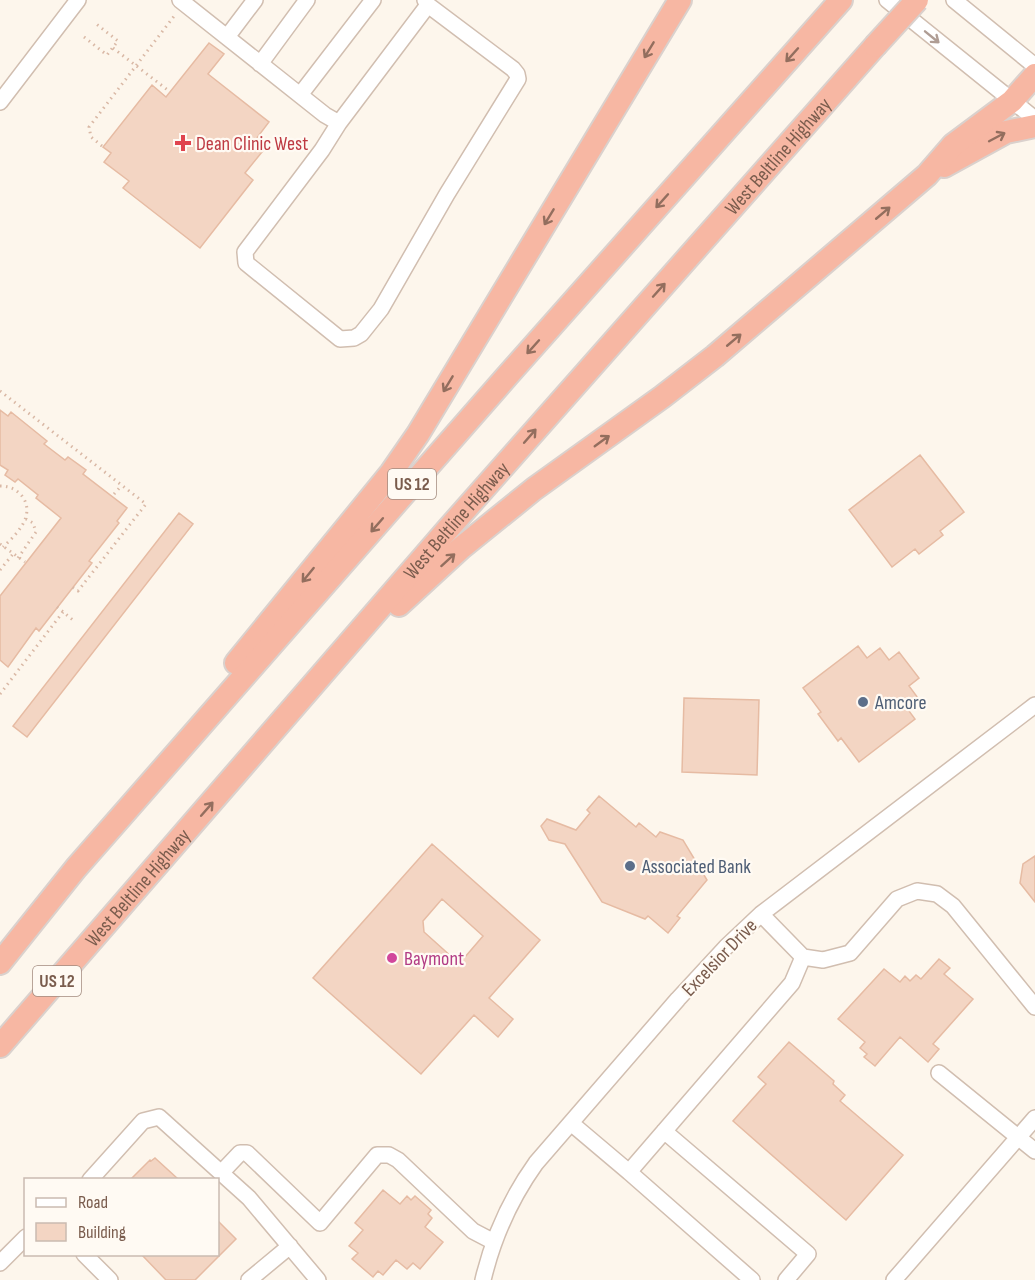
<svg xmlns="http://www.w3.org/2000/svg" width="1035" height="1280" viewBox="0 0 1035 1280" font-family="'Sofia Sans Condensed',sans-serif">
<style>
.building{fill:#f3d5c3;stroke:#e6bba3;stroke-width:1.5;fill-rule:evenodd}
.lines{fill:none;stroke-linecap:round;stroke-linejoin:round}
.minor-casing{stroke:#d1beb0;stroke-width:18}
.highway-casing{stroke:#dad1cd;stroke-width:26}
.path{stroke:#d9b8a5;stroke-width:3;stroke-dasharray:1.5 4.5;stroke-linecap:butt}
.minor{stroke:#fff;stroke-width:15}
.highway{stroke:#f7b7a3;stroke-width:22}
.highway-bridge-casing{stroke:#dad1cd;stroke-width:26;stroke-linecap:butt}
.highway-bridge{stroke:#f7b7a3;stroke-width:22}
.oneway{stroke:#af9d94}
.oneway2{stroke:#936e5e}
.health-dot{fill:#e0444e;stroke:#fffaf3;stroke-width:2}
.service-dot{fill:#5c6f8a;stroke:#fffaf3;stroke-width:2}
.hotel-dot{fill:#d1479c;stroke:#fffaf3;stroke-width:2}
.labels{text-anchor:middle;stroke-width:4.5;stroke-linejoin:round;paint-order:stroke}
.shield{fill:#fffaf3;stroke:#a28b7f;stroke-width:1.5}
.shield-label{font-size:18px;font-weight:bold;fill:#7a5c4d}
.health-label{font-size:20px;fill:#be3a42;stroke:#fffaf3;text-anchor:start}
.street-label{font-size:20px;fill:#7a5c4d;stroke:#fffaf3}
.service-label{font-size:20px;fill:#4e5e75;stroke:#fffaf3;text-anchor:start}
.hotel-label{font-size:20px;fill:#b23c85;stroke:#fffaf3;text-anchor:start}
</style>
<rect width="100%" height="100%" fill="#fdf6ec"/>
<path class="building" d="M209,43L224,54L208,74L269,122L256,139L266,147L245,173L253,180L200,248L123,188L129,181L104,162L111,153L103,147L152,85L166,97Z
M0,410L8,416L11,412L47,441L44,444L65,460L68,457L86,470L83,474L127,508L117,521L119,523L89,561L92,563L39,631L36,628L8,667L0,660V596L61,518L36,498L38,495L18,479L15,482L5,475L8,470L0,465Z
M920,455L964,512L940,531L943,535L919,554L915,549L892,567L849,510Z
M179,513L193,524L27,737L13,726Z
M858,646L867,658L880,648L889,660L899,652L919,678L909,686L918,698L906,707L915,719L859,762L841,738L838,741L818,714L821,712L803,688Z
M684,698L759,700L757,775L682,772Z
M599,796L636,827L639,823L656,837L660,832L683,840L707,880L677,916L680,918L668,933L648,916L645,919L602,902L565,844L549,840L541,826L547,819L576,830L590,813L587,810Z
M432,844L540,940L489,998L513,1019L498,1037L474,1015L421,1074L313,978ZM442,899L483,936L465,957L453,958L424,932L423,921Z
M1035,856V902L1020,883L1023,864Z
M939,959L950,968L944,974L973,999L933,1044L939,1049L928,1062L900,1037L875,1066L864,1057L867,1054L860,1048L865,1042L838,1019L884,969L900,982L905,976L910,981L916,975L921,979Z
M789,1042L834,1081L833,1084L845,1095L840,1101L903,1155L846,1220L733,1121L766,1084L758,1077Z
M155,1158L178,1179H131L150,1160L151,1161Z
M383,1190L400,1204L407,1196L411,1200L415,1196L431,1210L428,1214L432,1218L425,1227L443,1242L420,1269L413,1263L407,1269L396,1260L383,1275L378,1271L373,1277L352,1259L358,1253L349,1246L363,1230L355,1223Z
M218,1221L236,1239L195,1280H166L141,1254H218Z"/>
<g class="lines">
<defs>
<path id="minor" d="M180,0L325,115L339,123L428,5L425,0
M887,0L1035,119
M954,0L1035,66
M227,37L255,0
M260,64L307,0
M300,95L373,0
M0,102L78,0
M339,123L322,150L245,252L246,263L340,339L354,338L361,334L381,309L447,194L518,79L517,74L513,69L428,5
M761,914L803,957L823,960L850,953L897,899L917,891L937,894L953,906L1035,1007
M939,1073L1035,1151
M571,1123L629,1172L792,983L803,957
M664,1131L808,1254L786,1280
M629,1172L752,1280
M221,1173L240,1153H247L320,1223L377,1155H389L398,1160L473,1231L494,1242
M90,1180L143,1121L159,1117L249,1198L318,1280
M84,1254L110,1280
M0,1263L26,1237
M249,1280L290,1246
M483,1280C493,1238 511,1198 536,1163L678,999L726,947L761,914L1035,705
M894,1280L1035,1118"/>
<g id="highway">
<path d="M944,166L1006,132L1035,126"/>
<path d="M399,605L461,548L534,489L662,397L715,356L927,175L953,145L1012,101L1035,75"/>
<path d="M236,663L391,473L418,434L680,0"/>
<path d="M0,963L76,868L508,375L841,0"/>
<path id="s1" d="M0,1046L448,529L875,46"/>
</g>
</defs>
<use href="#minor" class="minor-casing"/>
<use href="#highway" class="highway-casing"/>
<path class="path" d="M84,37L107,55L118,41L95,23
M113,48L169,91
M102,146L91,137L89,127L175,15
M0,391L146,504L78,591L72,587
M0,486C9,486 16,489 22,496C36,515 17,534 3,547
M114,494L122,485
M0,544L25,562
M18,558L36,532L33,523L26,519
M0,570L13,554
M57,607L73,620
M0,694L63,612"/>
<use href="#minor" class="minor"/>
<use href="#highway" class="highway"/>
<defs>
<path id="highway-bridge" d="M875,46L917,0"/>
</defs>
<use href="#highway-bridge" class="highway-bridge-casing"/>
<use href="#highway-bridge" class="highway-bridge"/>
</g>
<defs><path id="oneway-shaft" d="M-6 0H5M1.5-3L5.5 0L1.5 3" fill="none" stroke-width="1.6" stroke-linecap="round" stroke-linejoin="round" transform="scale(1.5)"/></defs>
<use class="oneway" href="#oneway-shaft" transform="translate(932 37) rotate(39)"/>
<g class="oneway2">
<use href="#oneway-shaft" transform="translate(649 50) rotate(121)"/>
<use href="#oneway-shaft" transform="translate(792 55) rotate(132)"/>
<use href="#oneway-shaft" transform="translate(997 137) rotate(-28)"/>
<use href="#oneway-shaft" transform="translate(662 201) rotate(132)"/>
<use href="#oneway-shaft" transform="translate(883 213) rotate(-40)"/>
<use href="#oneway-shaft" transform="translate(549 217) rotate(121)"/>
<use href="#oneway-shaft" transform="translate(659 290) rotate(-48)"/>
<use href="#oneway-shaft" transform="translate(734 340) rotate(-40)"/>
<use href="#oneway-shaft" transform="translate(533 347) rotate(132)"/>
<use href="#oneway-shaft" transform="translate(448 384) rotate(121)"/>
<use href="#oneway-shaft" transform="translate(530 436) rotate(-49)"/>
<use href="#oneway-shaft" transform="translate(602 441) rotate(-36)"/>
<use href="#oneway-shaft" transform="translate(377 525) rotate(131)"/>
<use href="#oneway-shaft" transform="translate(448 560) rotate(-42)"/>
<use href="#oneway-shaft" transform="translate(308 575) rotate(129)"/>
<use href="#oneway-shaft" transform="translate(207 809) rotate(-49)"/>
</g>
<path class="health-dot" d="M180 134h6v6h6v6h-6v6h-6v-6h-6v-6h6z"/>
<g class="service-dot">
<circle cx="863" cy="702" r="6"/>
<circle cx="630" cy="866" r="6"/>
</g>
<circle class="hotel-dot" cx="392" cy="958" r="6"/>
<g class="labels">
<g class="shield">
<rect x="388" y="469" width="48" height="30" rx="4.5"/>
<rect x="33" y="966" width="48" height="30" rx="4.5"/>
</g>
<g class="shield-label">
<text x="412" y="490">US 12</text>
<text x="57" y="987">US 12</text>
</g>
<g class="health-label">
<text x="196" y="150">Dean Clinic West</text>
</g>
<g class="street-label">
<text dy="7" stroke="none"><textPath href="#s1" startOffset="1182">West Beltline Highway</textPath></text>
<text dy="7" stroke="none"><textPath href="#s1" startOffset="696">West Beltline Highway</textPath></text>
<text dy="7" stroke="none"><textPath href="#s1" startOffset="210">West Beltline Highway</textPath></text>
<text transform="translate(719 957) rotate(-46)" y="7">Excelsior Drive</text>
</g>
<g class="service-label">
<text x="875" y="709">Amcore</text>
<text x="642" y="873">Associated Bank</text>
</g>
<g class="hotel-label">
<text x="404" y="965">Baymont</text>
</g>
</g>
<rect x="24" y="1178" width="195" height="78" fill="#fffaf3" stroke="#cabbb1" stroke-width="1.5"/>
<rect x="36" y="1198" width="30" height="9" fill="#ffffff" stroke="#cabbb1" stroke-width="1.5"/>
<text x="78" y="1208" font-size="18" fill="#7a5c4d">Road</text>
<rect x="36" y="1223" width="30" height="18" fill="#f3d5c3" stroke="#cabbb1" stroke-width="1.5"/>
<text x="78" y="1238" font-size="18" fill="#7a5c4d">Building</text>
</svg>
